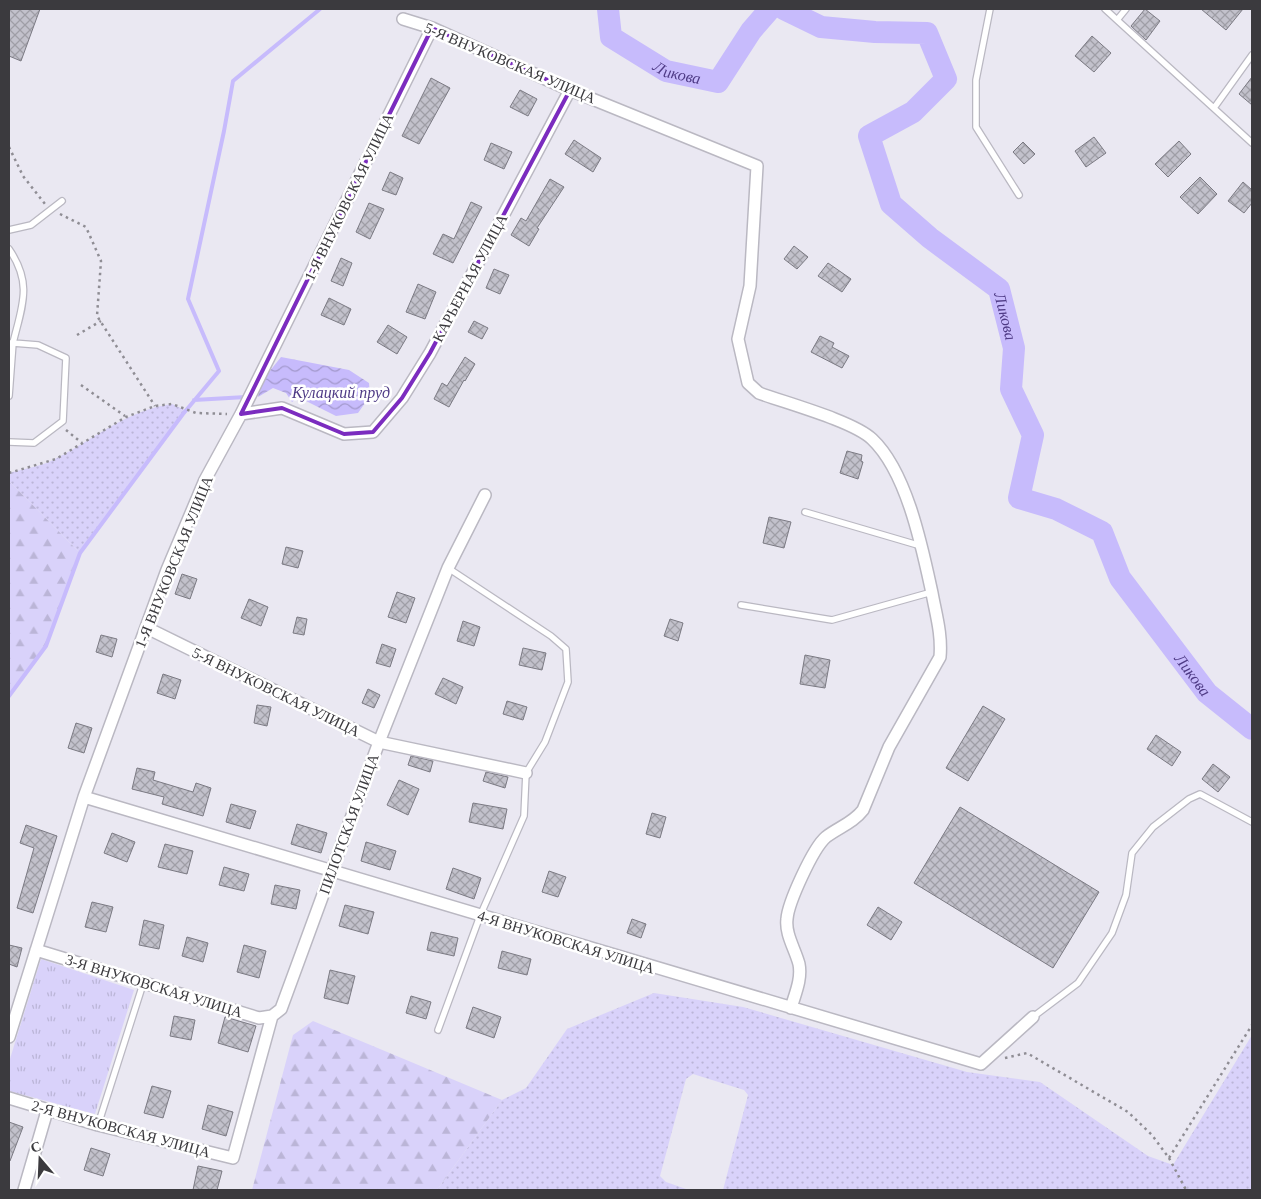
<svg xmlns="http://www.w3.org/2000/svg" width="1261" height="1199" viewBox="0 0 1261 1199" font-family="'Times New Roman',serif">
<style>
.grass{fill:url(#grass-dots)}
.forest{fill:url(#forest-firs)}
.park{fill:url(#park-tufts)}
.water{fill:url(#water-waves)}
.lines{fill:none;stroke-linecap:round;stroke-linejoin:round}
.stream{stroke:#c7bbfc;stroke-width:4}
.river{stroke:#c7bbfc;stroke-width:22}
.building{fill:url(#building-cross-hatch);stroke:#7b7a83}
.service-casing{stroke:#bab8c2;stroke-width:8}
.minor-casing{stroke:#bab8c2;stroke-width:14}
.path{stroke:#8f8d94;stroke-width:2.5;stroke-dasharray:2.5 4;stroke-linecap:butt}
.service{stroke:#fff;stroke-width:5.5}
.minor{stroke:#fff;stroke-width:11}
.marked{fill:none;stroke:#7b2cbf;stroke-width:4;stroke-linejoin:round}
.labels{text-anchor:middle;stroke-width:5;stroke-linejoin:round;paint-order:stroke}
.street-label{font-size:15px;fill:#3b3a3e;stroke:#fff}
.water-label{font-size:16px;font-style:italic;fill:#4f3b86;stroke:#fff}
</style>
<defs>
<pattern id="grass-dots" width="8" height="8" patternUnits="userSpaceOnUse" patternTransform="scale(1.25)"><rect width="8" height="8" fill="#d9d2fa"/><path d="M2 2h.1M6 6h.1" fill="none" stroke="#bbb5d7" stroke-width="1.8" stroke-linecap="round"/></pattern>
<pattern id="forest-firs" width="22" height="20" patternUnits="userSpaceOnUse" patternTransform="scale(1.25)"><rect width="22" height="20" fill="#d9d2fa"/><path d="M5 1l3.5 6h-7zM16 11l3.5 6h-7z" fill="#bbb5d7"/></pattern>
<pattern id="park-tufts" width="24" height="20" patternUnits="userSpaceOnUse" patternTransform="scale(1.25)"><rect width="24" height="20" fill="#d9d2fa"/><path d="M3 7l-1-3M5 7V3M7 7l1-3M15 17l-1-3M17 17v-4M19 17l1-3" fill="none" stroke="#bbb5d7"/></pattern>
<pattern id="water-waves" width="16" height="10" patternUnits="userSpaceOnUse" patternTransform="scale(1.25)"><rect width="16" height="10" fill="#c7bbfc"/><path d="M0 5q4-4 8 0t8 0" fill="none" stroke="#a399cd"/></pattern>
<pattern id="building-cross-hatch" width="8" height="8" patternUnits="userSpaceOnUse" patternTransform="scale(1.25)"><rect width="8" height="8" fill="#c2c1cb"/><path d="M0 0l8 8M0 8l8-8" fill="none" stroke="#9f9ea6"/></pattern>
</defs>
<rect width="100%" height="100%" fill="#eae8f2"/>
<path class="grass" d="M172,404L185,410L80,553L9,481V473C24,469 43,466 57,458C96,438 127,410 172,404Z
M654,993L743,1007L967,1072L1040,1082L1148,1156L1173,1165L1252,1035V1190H723L748,1095L744,1090L693,1074L686,1079L660,1176L666,1182L689,1190H437L502,1100L526,1088L567,1029Z"/>
<path class="forest" d="M9,481L80,553L46,646L9,696Z
M313,1021L502,1100L437,1190H252L293,1035Z"/>
<path class="park" d="M41,959L134,990L95,1114L9,1091V1062Z"/>
<path class="water" d="M281,357L349,370L369,383L370,396L358,413L336,416L298,397L292,402L286,393L273,388L258,397L261,382Z"/>
<g class="lines">
<path class="stream" d="M194,400L246,397
M9,696L46,646L80,553L183,414L219,371L188,299L224,131L233,81L320,9"/>
<g class="river">
<path id="s1" d="M608,9L611,37L666,71L718,82L751,31L770,9"/>
<path id="s2" d="M784,9L821,27L875,32L927,33L946,79L913,112L869,136L891,204L930,238L999,289L1014,348L1011,389L1033,435L1019,498L1056,509L1102,532L1120,578L1207,693L1252,729"/>
</g>
</g>
<path class="building" d="M9,9H40L21,61L9,56Z
M1145,9L1160,21L1146,40L1131,26Z
M1201,9H1243L1226,30Z
M1092,36L1111,53L1094,72L1075,56Z
M1252,77V105L1239,94Z
M431,78L450,88L419,144L402,136Z
M520,90L537,99L528,116L510,107Z
M1094,137L1106,153L1086,167L1075,151Z
M574,140L601,158L593,172L565,154Z
M1179,141L1191,154L1168,177L1155,164Z
M1023,142L1035,154L1024,164L1013,152Z
M491,143L512,152L504,169L484,160Z
M390,172L403,178L396,195L382,190Z
M1200,177L1217,194L1198,214L1180,197Z
M550,179L564,187L537,228L539,229L529,246L511,235L521,218L526,221Z
M1243,182L1252,190V203L1244,213L1228,201Z
M471,202L482,207L453,263L433,254L443,234L454,239Z
M369,203L384,209L370,239L356,232Z
M794,246L808,257L797,269L784,259Z
M341,258L352,263L343,286L331,281Z
M828,263L851,279L842,292L818,276Z
M494,269L509,275L500,294L486,288Z
M418,284L436,292L425,319L406,312Z
M329,298L351,309L344,325L321,315Z
M474,321L488,328L482,339L468,332Z
M388,325L407,337L397,354L377,342Z
M820,336L834,343L832,347L849,356L842,368L811,352Z
M465,357L475,364L465,381L464,380L449,407L434,399L442,383L447,386Z
M847,451L862,455L861,461L863,462L858,479L840,473Z
M769,517L791,522L784,548L763,543Z
M286,547L303,551L298,568L282,564Z
M182,574L197,579L190,599L175,594Z
M397,592L415,598L406,623L388,617Z
M249,599L268,607L261,626L241,618Z
M297,617L307,619L304,635L293,633Z
M670,619L683,623L678,641L664,636Z
M463,621L480,627L474,646L457,641Z
M101,635L117,639L112,657L96,652Z
M382,644L396,649L390,667L376,663Z
M523,648L546,653L542,670L519,665Z
M805,655L830,660L825,688L800,684Z
M163,674L181,680L175,699L157,693Z
M443,678L463,687L456,704L435,694Z
M368,689L380,695L374,708L362,703Z
M507,701L527,707L523,720L503,714Z
M257,705L271,707L267,726L254,723Z
M983,706L1005,719L968,781L946,768Z
M76,723L92,728L84,753L68,748Z
M1156,735L1181,752L1172,766L1147,749Z
M411,756L433,761L430,772L408,765Z
M1213,764L1230,777L1218,792L1202,779Z
M137,768L155,772L153,780L193,792L196,783L211,788L203,816L162,804L164,797L132,789Z
M486,772L508,777L505,788L483,781Z
M399,780L419,789L408,815L387,805Z
M473,803L507,809L503,829L469,822Z
M231,804L256,811L250,829L226,822Z
M960,807L1099,892L1053,968L914,883Z
M652,813L666,817L660,838L646,834Z
M297,824L327,833L321,853L291,844Z
M26,825L57,836L33,913L17,908L34,848L20,843Z
M112,833L135,842L127,862L104,853Z
M366,842L396,851L390,870L361,861Z
M165,844L193,851L187,874L158,867Z
M224,867L249,874L244,891L219,885Z
M453,868L481,878L474,899L446,889Z
M549,871L566,877L558,897L542,892Z
M275,885L300,890L296,909L271,904Z
M92,902L113,907L106,932L85,927Z
M345,905L374,912L368,934L339,926Z
M878,907L902,922L891,940L867,925Z
M632,919L646,924L641,938L627,933Z
M144,920L164,925L159,949L139,945Z
M431,932L458,938L454,956L427,950Z
M187,937L208,943L203,962L182,956Z
M9,945L22,948L17,967L9,964Z
M244,945L266,951L259,978L237,972Z
M502,951L531,959L527,975L498,968Z
M330,970L355,976L348,1004L324,998Z
M411,996L431,1002L426,1019L406,1013Z
M473,1007L501,1017L494,1038L466,1028Z
M174,1016L195,1020L191,1040L170,1036Z
M225,1017L256,1026L248,1052L218,1043Z
M152,1086L171,1091L163,1118L144,1113Z
M208,1105L233,1112L226,1136L202,1129Z
M9,1122L23,1127L10,1161H9Z
M91,1148L110,1154L103,1176L84,1170Z
M198,1166L222,1171L217,1190H193Z"/>
<g class="lines">
<defs>
<path id="service" d="M990,9L976,80V127L1019,195
M1105,9L1117,20L1126,9
M1117,20L1252,143
M1214,108L1252,55
M9,230L31,225L62,201
M9,249C33,284 22,306 13,343L38,345L66,358L63,421L34,443L9,442
M9,343H13L9,396
M805,512L921,546
M741,605L832,620L932,592
M1033,1017L1078,983L1112,933L1126,895L1132,853L1153,827L1189,799L1200,794L1252,822
M438,1030L480,916L524,816L526,773L545,742L568,682L566,649L551,636L448,568
M98,1125L143,984"/>
<path id="minor" d="M403,19L432,28L570,90L757,166L750,286L738,339L748,383L759,393C786,403 853,421 872,439C907,472 922,547 932,593C936,615 942,634 940,657L889,747L863,810C853,823 839,827 826,837C813,848 788,903 787,919C785,934 795,949 799,964C802,979 795,994 791,1008
M241,414L282,408L344,434L373,432L402,398L430,353L570,90
M147,628L379,742L526,773
M84,797L981,1064L1033,1017
M36,950L259,1018L272,1016
M9,1037L84,797L167,570L205,480L241,414L432,28
M9,1098L98,1125L233,1158L272,1016L281,1009L379,742L448,568L485,495
M24,1190L47,1111"/>
</defs>
<use href="#service" class="service-casing"/>
<use href="#minor" class="minor-casing"/>
<path class="path" d="M9,147L23,176L45,204
M60,214L86,227L101,261L97,316L155,406
M77,335L101,321
M81,385L125,416
M66,430L82,443
M9,473L56,459L126,417L155,406L172,404L196,413L227,414
M1005,1058L1027,1053L1128,1112L1152,1135L1169,1158L1252,1025
M1169,1158L1186,1190"/>
<use href="#service" class="service"/>
<use href="#minor" class="minor"/>
</g>
<path class="marked" d="M432,28L570,90L430,353L402,398L373,432L344,434L282,408L241,414Z"/>
<g class="labels">
<g class="street-label">
<text transform="translate(510 63) rotate(23)" y="5">5-Я ВНУКОВСКАЯ УЛИЦА</text>
<text transform="translate(349 197) rotate(-64)" y="5">1-Я ВНУКОВСКАЯ УЛИЦА</text>
<text transform="translate(470 278) rotate(-62)" y="5">КАРЬЕРНАЯ УЛИЦА</text>
<text transform="translate(174 562) rotate(-68)" y="5">1-Я ВНУКОВСКАЯ УЛИЦА</text>
<text transform="translate(276 692) rotate(26)" y="5">5-Я ВНУКОВСКАЯ УЛИЦА</text>
<text transform="translate(349 824) rotate(-70)" y="5">ПИЛОТСКАЯ УЛИЦА</text>
<text transform="translate(566 942) rotate(17)" y="5">4-Я ВНУКОВСКАЯ УЛИЦА</text>
<text transform="translate(154 986) rotate(17)" y="5">3-Я ВНУКОВСКАЯ УЛИЦА</text>
<text transform="translate(121 1129) rotate(15)" y="5">2-Я ВНУКОВСКАЯ УЛИЦА</text>
</g>
<g class="water-label">
<text dy="6" stroke="none"><textPath href="#s1" startOffset="104">Ликова</textPath></text>
<text dy="6" stroke="none"><textPath href="#s2" startOffset="531">Ликова</textPath></text>
<text x="341" y="398">Кулацкий пруд</text>
<text dy="6" stroke="none"><textPath href="#s2" startOffset="981">Ликова</textPath></text>
</g>
</g>
<rect width="1261" height="1199" fill="none" stroke="#3b3a3e" stroke-width="20"/>
<g transform="translate(40 1159) rotate(341)" stroke="#ffffff" stroke-width="4" paint-order="stroke">
<path d="M0-4L9 19L0 12L-9 19Z" fill="#3b3a3e"/>
<text y="-8" font-size="14" font-weight="bold" text-anchor="middle" fill="#3b3a3e">С</text>
</g>
</svg>
